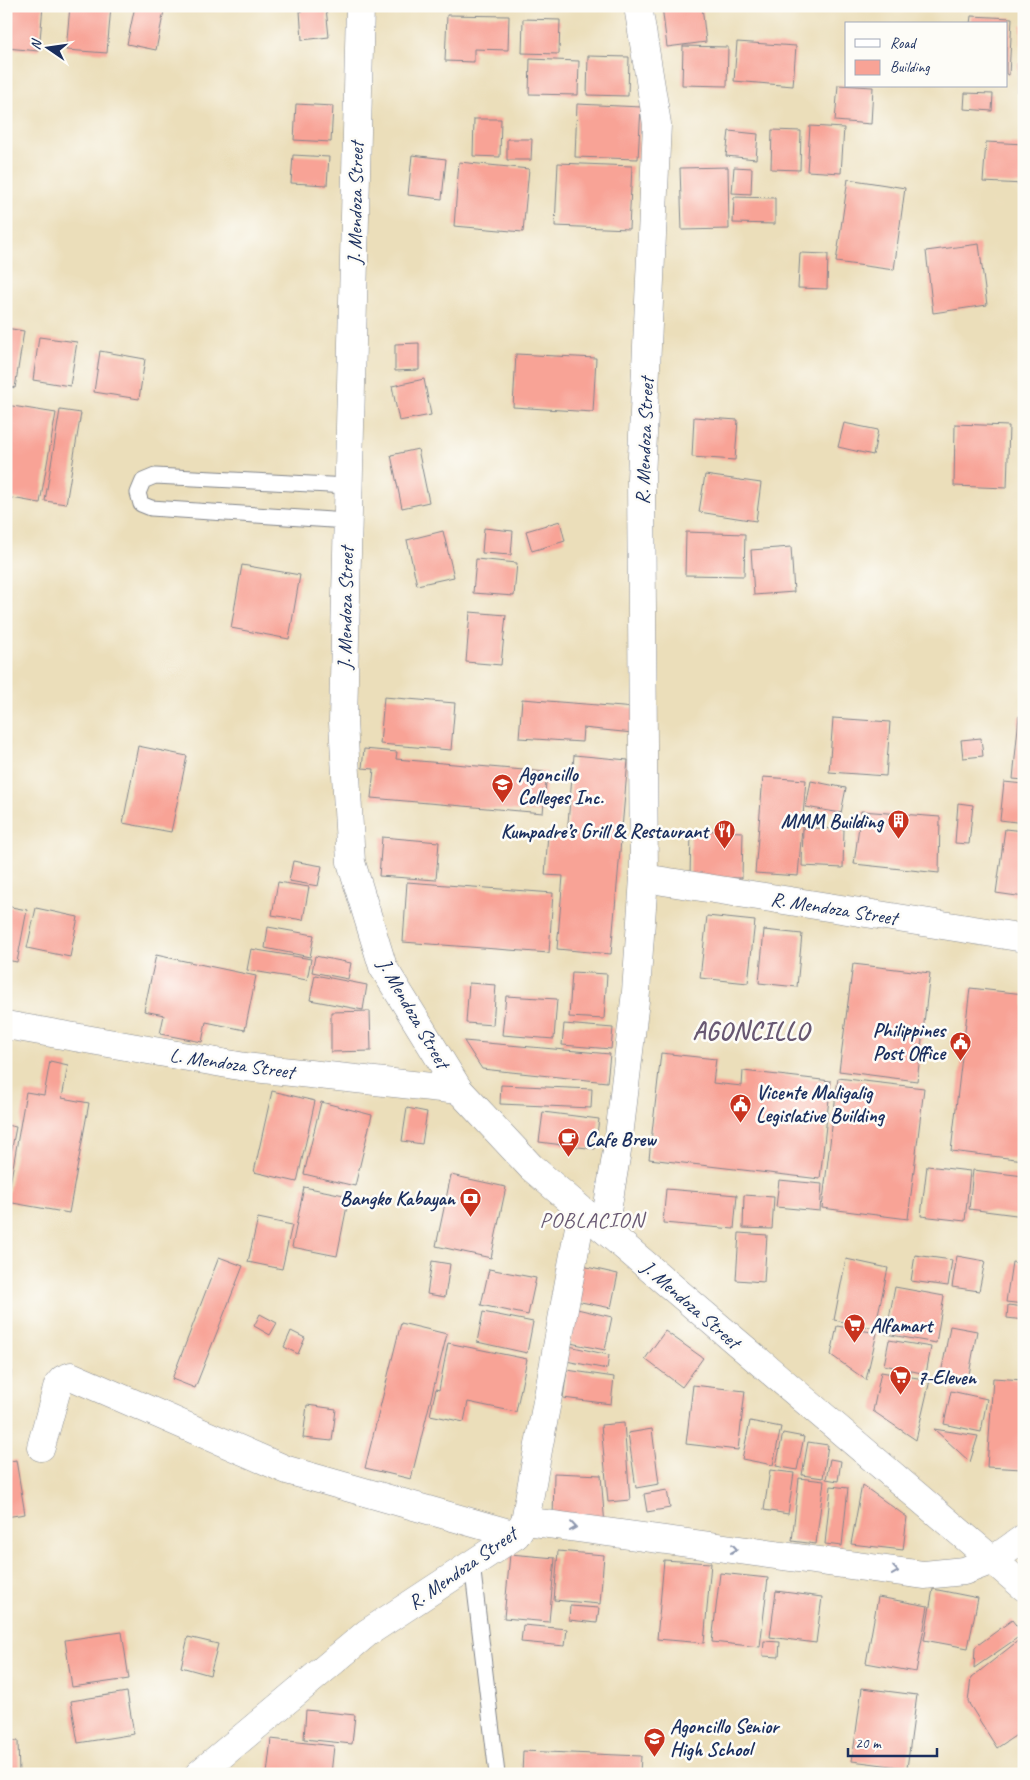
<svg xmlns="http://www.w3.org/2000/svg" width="1030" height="1780" viewBox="0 0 1030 1780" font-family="Caveat,sans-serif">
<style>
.building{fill:#f8a396}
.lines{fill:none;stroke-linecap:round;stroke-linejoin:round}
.service-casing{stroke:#83868c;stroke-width:17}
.minor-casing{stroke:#83868c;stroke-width:29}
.tertiary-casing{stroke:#83868c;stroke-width:29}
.secondary-casing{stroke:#83868c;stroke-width:29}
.service{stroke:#fff;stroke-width:15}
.minor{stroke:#fff;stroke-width:28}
.tertiary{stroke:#fff;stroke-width:28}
.secondary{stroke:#fff;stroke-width:28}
.oneway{stroke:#8d97ae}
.labels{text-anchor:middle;stroke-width:5;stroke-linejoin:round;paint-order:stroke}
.street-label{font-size:20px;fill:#1b2f5e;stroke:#fdfcf7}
.poi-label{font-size:20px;font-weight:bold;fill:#1b2f5e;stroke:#fdfcf7;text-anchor:start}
.quarter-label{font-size:22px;letter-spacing:1px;fill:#685872;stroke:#fdfcf7}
.district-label{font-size:25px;font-weight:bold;letter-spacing:1px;fill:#685872;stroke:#fdfcf7}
</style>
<rect width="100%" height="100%" fill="#fdfcf7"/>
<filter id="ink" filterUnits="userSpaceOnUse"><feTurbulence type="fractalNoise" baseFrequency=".02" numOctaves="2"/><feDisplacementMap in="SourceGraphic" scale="10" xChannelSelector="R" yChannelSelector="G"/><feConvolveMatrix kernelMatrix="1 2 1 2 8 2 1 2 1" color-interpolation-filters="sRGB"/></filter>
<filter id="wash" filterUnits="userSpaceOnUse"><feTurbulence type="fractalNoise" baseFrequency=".0096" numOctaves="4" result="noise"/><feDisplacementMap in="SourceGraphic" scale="20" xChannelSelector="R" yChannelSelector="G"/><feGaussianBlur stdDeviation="1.12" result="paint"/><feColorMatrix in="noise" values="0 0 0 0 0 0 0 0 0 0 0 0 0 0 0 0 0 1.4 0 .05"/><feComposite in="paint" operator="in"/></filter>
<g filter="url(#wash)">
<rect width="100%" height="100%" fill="#ebdeba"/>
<g id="blocks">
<path class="building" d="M6,6H43L39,51L6,48Z
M70,6H111L107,53L66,50Z
M135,6H165L156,50L127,44Z
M662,6H702L706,42L667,47Z
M326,8L329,37L302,40L300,11Z
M447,15L509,16L508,50L474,49V62L445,61Z
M971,16L1012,18L1009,75L1006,74V24H970Z
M523,19L560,20L559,54L522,53Z
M1021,25H1024V58H1021Z
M737,42L796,46L793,86L734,81Z
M683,46L728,47L727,86L682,85Z
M588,56L629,57L628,96L587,95Z
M530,59L579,61L578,95L529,94Z
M1018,63H1024V95H1018Z
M838,85L873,87L871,124L835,121Z
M965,93L993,94L992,111L964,109Z
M296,104L333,106L331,142L294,140Z
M577,104L641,107L638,159L575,157Z
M474,119H501L500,157L473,156Z
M810,126L844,128L841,173L807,171Z
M772,130L801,131L800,170L771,169Z
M729,131L758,134L756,159L726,156Z
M507,139H532L531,160H507Z
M986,142L1024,144V184L983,182Z
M293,155L329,157L327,185L291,183Z
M412,155L446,159L442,199L408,195Z
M459,162L529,169L523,232L454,226Z
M558,163L632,166L629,229L555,226Z
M728,167L729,229L682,230L680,168Z
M734,167L752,168L751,194L732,193Z
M848,179L905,188L894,270L836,262Z
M734,197L775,198V224L733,223Z
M979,244L987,305L933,313L926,251Z
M800,253L828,254L827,289L798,288Z
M6,328L24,331L15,388L6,386Z
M39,337L77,342L70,386L33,380Z
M419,343V370L395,371V344Z
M100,351L145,359L139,399L94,392Z
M516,354L596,358L593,412L513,407Z
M424,379L431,415L399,421L392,386Z
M6,405L56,413L40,503L6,497Z
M60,410L81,413L66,504L45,501Z
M694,417L738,420L735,460L692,457Z
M844,423L878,430L873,455L838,447Z
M955,424L1009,426L1007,488L954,486Z
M418,449L429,502L402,508L391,455Z
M705,475L761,483L756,521L699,512Z
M560,521L565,541L532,551L526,531Z
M484,528L513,531L511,555L482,553Z
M443,531L454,577L417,585L407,540Z
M686,532L745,534L744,576L685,575Z
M791,547L794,592L754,595L751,550Z
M476,559L517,563L514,596L473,593Z
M242,565L300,575L289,639L231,628Z
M470,612L506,615L501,665L466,662Z
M384,697L455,703L451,750L380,744Z
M522,699L635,708L633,733L583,728L582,742L519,738Z
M1019,716H1024V780L1013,779Z
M833,718L890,722L886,776L829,772Z
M981,738L983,756L963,758L961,740Z
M138,746L187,756L171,832L123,823Z
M364,749L397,752L396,759L547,772L543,813L371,798L374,769L362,768Z
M574,755L628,760L611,954L557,949L563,876L545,875L548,833L567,834Z
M763,777L806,780L798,876L755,873Z
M811,781L846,788L841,813L806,807Z
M1004,782L1024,784V823L1000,820Z
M958,803L973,805L969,844L955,843Z
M861,811L940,817L939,873L854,864Z
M803,828L844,829L843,868L802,866Z
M1005,829L1024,831V897L996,893Z
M691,830L743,832L742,878L690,877Z
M382,837L439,842L436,880L379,876Z
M293,861L322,866L318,886L289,881Z
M278,882L309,887L303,920L272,915Z
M407,882L553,893L549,953L403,942Z
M6,906L27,910L17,962L6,960Z
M36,908L78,917L70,957L27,948Z
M707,916L755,921L748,983L700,978Z
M268,927L314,935L310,957L265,948Z
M764,930L802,934L797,987L759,983Z
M251,949L311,959L307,980L247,970Z
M156,955L256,976L245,1030L206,1022L202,1042L160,1034L164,1015L144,1011Z
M315,956L351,963L348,979L312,972Z
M853,964L930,973L917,1081L839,1071Z
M572,972L607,974L604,1019L569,1017Z
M315,975L367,985L363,1010L310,1000Z
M469,983L496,985L493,1025L466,1023Z
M970,988L1024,994V1160L951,1151Z
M506,996L557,999L554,1039L502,1035Z
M370,1011L371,1051L331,1052V1012Z
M564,1024L613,1028L611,1049L562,1045Z
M464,1041L610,1054L607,1082L482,1069Z
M661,1053L716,1059L713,1083L742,1086L743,1071L831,1081L820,1179L649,1159Z
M50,1061L68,1065L62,1098L89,1103L69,1213L7,1202L26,1092L44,1095Z
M838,1078L924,1088L908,1219L822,1208Z
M501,1085L592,1089L591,1108L500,1104Z
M272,1091L315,1101L297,1182L254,1172Z
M321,1102L372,1115L355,1186L304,1174Z
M407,1108L427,1112L422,1144L402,1141Z
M543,1112L599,1119L595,1149L539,1142Z
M6,1125L16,1127L7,1174H6Z
M927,1166L970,1171L965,1221L921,1216Z
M973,1170L1024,1176V1216L969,1209Z
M451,1175L506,1187L491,1258L436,1246Z
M779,1180L822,1184L820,1211L776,1207Z
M304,1187L349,1196L337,1256L292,1247Z
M666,1189L737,1195L734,1229L663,1223Z
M744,1195L774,1197L772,1229L743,1228Z
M258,1218L292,1225L282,1269L248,1262Z
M739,1233L767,1235L764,1282L736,1280Z
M915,1255L952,1260L948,1286L911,1281Z
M957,1256L985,1261L979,1291L952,1287Z
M219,1257L243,1266L195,1388L172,1379Z
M846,1259L888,1268L875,1328L834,1320Z
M432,1261L450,1264L445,1297L427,1294Z
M1012,1262L1024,1264V1304L1006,1302Z
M578,1265L618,1274L611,1308L571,1300Z
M489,1269L536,1278L528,1315L481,1305Z
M895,1287L944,1296L936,1343L886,1334Z
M1008,1305L1024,1307V1320L1007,1318Z
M577,1309L612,1317L605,1350L570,1343Z
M483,1312L533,1322L527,1353L477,1342Z
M260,1314L277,1323L270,1335L254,1326Z
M401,1323L447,1334L411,1479L365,1468Z
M837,1326L877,1333L866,1380L831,1355Z
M950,1326L977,1331L968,1380L941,1374Z
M291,1331L305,1338L298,1354L284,1347Z
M665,1331L703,1358L682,1387L645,1359Z
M889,1340L931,1347L926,1374L884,1365Z
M448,1343L527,1359L516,1412L468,1402L464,1422L430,1415L436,1389L439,1390Z
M569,1346L609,1355L607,1369L566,1361Z
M567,1370L614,1377L611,1404L563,1398Z
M6,1371H11L8,1423H6Z
M881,1372L930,1380L916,1440L873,1411Z
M993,1378L1024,1380L1022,1469L987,1467Z
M693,1385L745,1391L738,1450L686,1444Z
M951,1391L987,1399L981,1432L944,1424Z
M307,1405L336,1409L332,1441L303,1438Z
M750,1421L781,1427L773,1465L742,1459Z
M624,1423L630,1500L608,1502L601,1425Z
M652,1429L659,1484L636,1488L628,1433Z
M934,1429L978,1436L970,1462Z
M783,1433L804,1437L797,1470L776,1466Z
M808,1442L828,1445L823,1478L802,1475Z
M830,1459L841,1461L838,1481L826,1479Z
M16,1460L25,1514L6,1517V1462Z
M770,1470L794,1473L788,1514L764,1510Z
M554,1473L601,1475L605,1526L553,1521Z
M799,1478L824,1481L816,1544L792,1541Z
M862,1485L907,1517L903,1550L851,1544Z
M831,1486L848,1488L842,1546L825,1544Z
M667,1490L670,1508L647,1512L644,1494Z
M558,1551L604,1555L600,1604L554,1600Z
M510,1554L555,1558L549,1622L504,1618Z
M664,1560L711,1563L704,1643L657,1639Z
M720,1573L768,1578L760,1647L712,1642Z
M933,1589L978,1598L968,1648L924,1640Z
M776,1591L822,1597L816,1643L770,1637Z
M878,1597L928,1606L916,1672L866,1663Z
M570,1606L599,1608L597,1623L569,1620Z
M1012,1620L1023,1634L974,1668L975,1647Z
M523,1625L567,1629L565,1646L521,1642Z
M122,1632L129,1679L72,1687L65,1640Z
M188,1637L218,1644L210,1675L181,1667Z
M1019,1640L1024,1648V1709L1018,1713L1024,1721V1730L997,1748L968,1702L971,1678Z
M764,1641L780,1642L779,1657L763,1656Z
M862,1688L917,1695L907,1768L852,1761Z
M127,1692L134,1734L78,1743L71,1701Z
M306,1710L355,1715L352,1744L304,1739Z
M271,1739L334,1746L331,1774H267Z
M18,1741L19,1774H6V1742Z
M523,1751L641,1756L640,1774H522Z"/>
</g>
</g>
<g filter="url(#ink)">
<use href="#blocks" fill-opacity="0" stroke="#83868c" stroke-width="1"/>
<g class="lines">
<defs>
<path id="service" d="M347,521L151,508L141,504L138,493L143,481L155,476L348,486
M472,1564L497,1774"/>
<path id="minor" d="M644,878L1024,938
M604,1229L618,1145L636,992L644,878L641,479L657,124L638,6
M41,1447L58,1385L63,1379L71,1376L287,1470L516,1535
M525,1521L924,1575L964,1571L993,1560"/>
<path id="tertiary" d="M6,1025L245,1067L459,1090
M199,1774L367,1633L516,1535L525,1521L582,1211"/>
<path id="secondary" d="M360,6L343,722L351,862L383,967L459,1090L531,1167L1024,1587
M993,1560L1024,1538"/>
</defs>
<use href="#service" class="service-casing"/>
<use href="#minor" class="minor-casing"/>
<use href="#tertiary" class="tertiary-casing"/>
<use href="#secondary" class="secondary-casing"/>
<use href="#service" class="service"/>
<use href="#minor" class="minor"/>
<use href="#tertiary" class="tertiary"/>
<use href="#secondary" class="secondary"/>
</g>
<defs><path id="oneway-chevron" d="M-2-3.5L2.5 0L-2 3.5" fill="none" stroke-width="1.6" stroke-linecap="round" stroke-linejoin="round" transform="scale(1.25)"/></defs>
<g class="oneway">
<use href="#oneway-chevron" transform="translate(573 1527) rotate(8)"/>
<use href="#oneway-chevron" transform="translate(734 1549) rotate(8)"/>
<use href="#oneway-chevron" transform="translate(895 1571) rotate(8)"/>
</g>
</g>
<defs>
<symbol id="university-pin" viewBox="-11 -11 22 30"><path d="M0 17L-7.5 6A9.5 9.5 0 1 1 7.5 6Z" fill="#c8321e" stroke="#fdfcf7"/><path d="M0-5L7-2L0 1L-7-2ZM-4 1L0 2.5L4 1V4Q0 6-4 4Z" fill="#fff"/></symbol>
<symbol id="building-pin" viewBox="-11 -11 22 30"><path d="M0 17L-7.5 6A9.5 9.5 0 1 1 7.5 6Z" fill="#c8321e" stroke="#fdfcf7"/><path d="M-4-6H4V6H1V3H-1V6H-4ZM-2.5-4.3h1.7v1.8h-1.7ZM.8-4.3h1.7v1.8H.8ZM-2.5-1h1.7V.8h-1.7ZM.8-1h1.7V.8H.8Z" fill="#fff"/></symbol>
<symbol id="restaurant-pin" viewBox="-11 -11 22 30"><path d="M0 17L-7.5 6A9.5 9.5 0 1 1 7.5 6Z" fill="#c8321e" stroke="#fdfcf7"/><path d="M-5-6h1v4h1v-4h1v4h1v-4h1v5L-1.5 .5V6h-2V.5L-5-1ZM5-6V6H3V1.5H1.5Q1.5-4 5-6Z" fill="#fff"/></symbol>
<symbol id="civic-pin" viewBox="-11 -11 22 30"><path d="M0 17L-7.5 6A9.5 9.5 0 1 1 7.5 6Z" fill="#c8321e" stroke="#fdfcf7"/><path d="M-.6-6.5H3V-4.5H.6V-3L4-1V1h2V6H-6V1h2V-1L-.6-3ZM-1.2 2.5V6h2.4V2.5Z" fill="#fff"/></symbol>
<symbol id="cafe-pin" viewBox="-11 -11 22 30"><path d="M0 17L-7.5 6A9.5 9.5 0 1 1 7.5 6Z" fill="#c8321e" stroke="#fdfcf7"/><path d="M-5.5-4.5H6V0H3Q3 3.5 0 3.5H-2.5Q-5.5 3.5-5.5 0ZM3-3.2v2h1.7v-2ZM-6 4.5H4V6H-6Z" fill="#fff"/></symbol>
<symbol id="bank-pin" viewBox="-11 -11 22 30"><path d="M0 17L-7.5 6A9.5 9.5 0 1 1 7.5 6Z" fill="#c8321e" stroke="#fdfcf7"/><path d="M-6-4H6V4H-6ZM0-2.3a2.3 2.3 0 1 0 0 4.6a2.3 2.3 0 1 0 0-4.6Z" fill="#fff"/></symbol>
<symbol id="supermarket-pin" viewBox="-11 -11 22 30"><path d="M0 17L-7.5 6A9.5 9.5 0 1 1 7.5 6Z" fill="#c8321e" stroke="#fdfcf7"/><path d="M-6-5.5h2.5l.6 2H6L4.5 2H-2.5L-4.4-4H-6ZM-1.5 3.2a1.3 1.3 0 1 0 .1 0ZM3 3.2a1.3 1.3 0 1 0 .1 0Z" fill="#fff"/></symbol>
<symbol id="school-pin" viewBox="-11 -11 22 30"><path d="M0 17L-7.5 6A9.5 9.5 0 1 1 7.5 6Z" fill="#c8321e" stroke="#fdfcf7"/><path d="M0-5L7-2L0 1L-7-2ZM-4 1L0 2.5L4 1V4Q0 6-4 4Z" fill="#fff"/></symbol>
</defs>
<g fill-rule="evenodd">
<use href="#university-pin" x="490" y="772" width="25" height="34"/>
<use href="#building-pin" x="886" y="808" width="25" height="34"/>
<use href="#restaurant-pin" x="712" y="818" width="25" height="34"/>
<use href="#civic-pin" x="948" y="1030" width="25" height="34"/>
<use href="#civic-pin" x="728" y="1092" width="25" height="34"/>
<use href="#cafe-pin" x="556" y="1126" width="25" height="34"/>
<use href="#bank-pin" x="458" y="1186" width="25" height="34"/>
<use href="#supermarket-pin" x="842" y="1312" width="25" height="34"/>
<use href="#supermarket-pin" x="888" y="1364" width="25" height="34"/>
<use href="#school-pin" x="642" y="1726" width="25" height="34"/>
</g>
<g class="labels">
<g class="street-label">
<text transform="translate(355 203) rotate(-89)" y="7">J. Mendoza Street</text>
<text transform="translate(644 441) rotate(-88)" y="7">R. Mendoza Street</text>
<text transform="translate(345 608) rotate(-89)" y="7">J. Mendoza Street</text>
<text transform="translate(834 908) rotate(9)" y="7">R. Mendoza Street</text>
<text transform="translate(414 1013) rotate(60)" y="7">J. Mendoza Street</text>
<text transform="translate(232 1063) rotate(8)" y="7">L. Mendoza Street</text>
<text transform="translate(691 1304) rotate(41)" y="7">J. Mendoza Street</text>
<text transform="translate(462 1568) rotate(-35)" y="7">R. Mendoza Street</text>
</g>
<g class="poi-label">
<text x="518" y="781">Agoncillo<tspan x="518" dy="23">Colleges Inc.</tspan></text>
<text x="883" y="828" text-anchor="end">MMM Building</text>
<text x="708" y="838" text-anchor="end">Kumpadre’s Grill &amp; Restaurant</text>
<text x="945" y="1037" text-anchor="end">Philippines<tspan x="945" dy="23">Post Office</tspan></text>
<text x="756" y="1099">Vicente Maligalig<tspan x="756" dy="23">Legislative Building</tspan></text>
<text x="585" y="1146">Cafe Brew</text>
<text x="455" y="1205" text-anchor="end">Bangko Kabayan</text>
<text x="870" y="1332">Alfamart</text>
<text x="917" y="1384">7-Eleven</text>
<text x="670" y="1733">Agoncillo Senior<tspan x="670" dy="23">High School</tspan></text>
</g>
<g class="quarter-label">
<text x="592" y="1227">POBLACION</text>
</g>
<g class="district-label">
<text x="751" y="1039">AGONCILLO</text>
</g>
</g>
<rect width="1030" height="1780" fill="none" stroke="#fdfcf7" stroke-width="25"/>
<rect x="845" y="22" width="162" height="65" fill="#fdfcf7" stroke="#a3aaba"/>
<rect x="855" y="39" width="25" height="8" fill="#ffffff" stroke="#a3aaba"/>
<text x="890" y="48" font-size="15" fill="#1b2f5e">Road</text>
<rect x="855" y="60" width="25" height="15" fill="#f8a396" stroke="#a3aaba"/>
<text x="890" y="72" font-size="15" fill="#1b2f5e">Building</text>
<g transform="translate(48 48) rotate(283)" stroke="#fdfcf7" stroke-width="4" paint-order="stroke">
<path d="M0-4L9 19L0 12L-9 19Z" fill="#1b2f5e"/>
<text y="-8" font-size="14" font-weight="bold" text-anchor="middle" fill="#1b2f5e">N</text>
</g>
<path d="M848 1748v8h89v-8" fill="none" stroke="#1b2f5e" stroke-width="2.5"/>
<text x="855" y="1748" font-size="15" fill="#1b2f5e" stroke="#fdfcf7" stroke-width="4" paint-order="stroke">20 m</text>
</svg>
